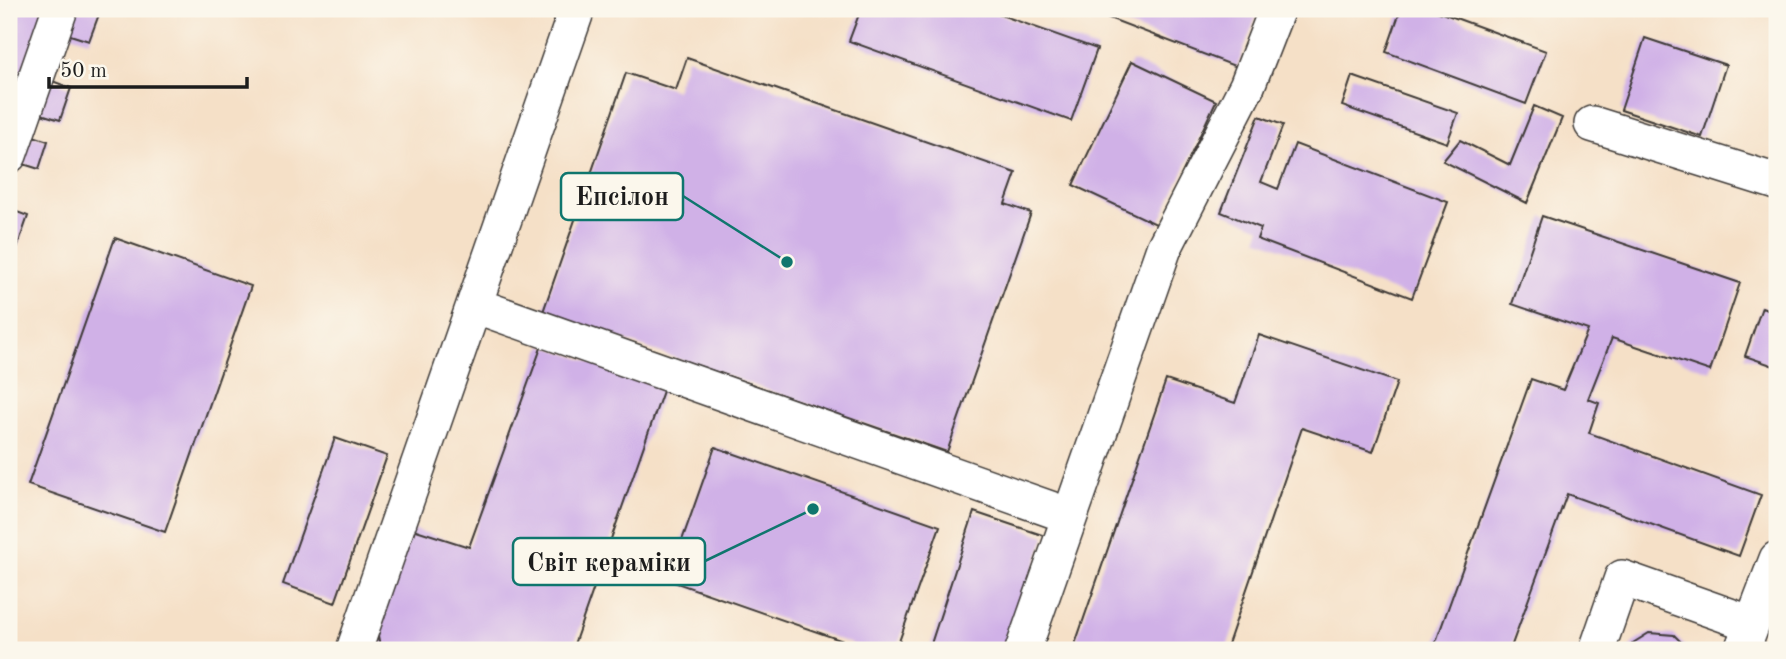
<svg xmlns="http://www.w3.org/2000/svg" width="1786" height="659" viewBox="0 0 1786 659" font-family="'Old Standard TT',serif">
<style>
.building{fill:#d0b1e7}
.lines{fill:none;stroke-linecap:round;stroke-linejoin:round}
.minor-casing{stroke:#3d3936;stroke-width:38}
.minor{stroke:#fff;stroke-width:35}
.leader{fill:none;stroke:#0f766e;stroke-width:2.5}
.callout-dot{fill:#0f766e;stroke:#fbf7ec;stroke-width:2.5}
.callout{fill:#fbf7ec;stroke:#0f766e;stroke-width:2.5}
.callout-label{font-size:26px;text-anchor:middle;font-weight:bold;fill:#1c1c1c}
</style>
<rect width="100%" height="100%" fill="#fbf7ec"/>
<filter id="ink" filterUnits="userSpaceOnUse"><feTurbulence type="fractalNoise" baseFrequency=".0143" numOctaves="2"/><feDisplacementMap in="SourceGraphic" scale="14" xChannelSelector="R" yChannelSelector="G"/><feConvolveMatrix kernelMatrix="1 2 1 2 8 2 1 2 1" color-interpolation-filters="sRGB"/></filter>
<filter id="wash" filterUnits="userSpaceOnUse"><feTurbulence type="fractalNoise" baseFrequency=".00686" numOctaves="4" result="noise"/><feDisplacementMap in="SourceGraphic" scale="28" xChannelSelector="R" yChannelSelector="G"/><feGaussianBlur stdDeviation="1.57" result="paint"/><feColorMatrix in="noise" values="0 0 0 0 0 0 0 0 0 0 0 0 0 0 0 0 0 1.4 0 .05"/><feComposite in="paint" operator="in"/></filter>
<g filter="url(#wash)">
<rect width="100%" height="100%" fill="#f5e0c7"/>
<g id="blocks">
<path class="building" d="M16,9H48L9,119V28Z
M73,9H101L89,41L64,33Z
M861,9H984L1097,49L1071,121L849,41Z
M1104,9H1259L1237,67L1101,15Z
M1401,9H1431L1546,51L1526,104L1386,52Z
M1645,38L1726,65L1702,137L1621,110Z
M687,58L1016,173L1005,204L1031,213L947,452L543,312L626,73L676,90Z
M1132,61L1216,101L1158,225L1073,185Z
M1352,76L1458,113L1447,143L1342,106Z
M47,79L71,88L60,120L35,112Z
M1534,106L1562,118L1527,203L1443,161L1460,140L1510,165Z
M1259,116L1283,125L1261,182L1278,189L1295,144L1448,202L1412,298L1257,239L1261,228L1221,212Z
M27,134L48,141L39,169L17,162Z
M9,209L28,216L9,271Z
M1542,216L1740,283L1710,371L1612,338L1588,399L1599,403L1589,433L1761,495L1739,556L1567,494L1510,650H1433L1531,379L1563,390L1588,330L1512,304Z
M115,238L251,286L165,532L28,485Z
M1762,307L1777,313V367L1745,356Z
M1259,335L1397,382L1373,452L1302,428L1226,650H1073L1166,380L1235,403Z
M542,345L664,388L572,650H402L380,646L376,625L410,528L469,547Z
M335,438L387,456L335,603L283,584Z
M715,447L940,526L896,650H869L668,580Z
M974,512L1045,536L1007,650H929Z
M1649,633L1674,635L1689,650H1628L1633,643Z"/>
</g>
</g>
<g filter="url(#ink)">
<use href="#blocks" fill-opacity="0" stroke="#3d3936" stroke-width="2"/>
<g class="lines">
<defs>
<path id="minor" d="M1592,124L1777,182
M9,155L60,9
M474,305L1070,516
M354,650L577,9
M1023,650L1164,248L1247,86L1277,9
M1597,650L1622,578L1752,624
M1742,650L1777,559"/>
</defs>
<use href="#minor" class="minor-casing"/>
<use href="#minor" class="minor"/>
</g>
</g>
<path class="leader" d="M787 262L683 196M813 509L705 561"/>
<g class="callout-dot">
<circle cx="787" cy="262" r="7"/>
<circle cx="813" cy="509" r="7"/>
</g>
<g class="callout">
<rect x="561" y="173" width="122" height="47" rx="7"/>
<rect x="513" y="538" width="192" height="47" rx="7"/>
</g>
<g class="callout-label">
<text x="622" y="205">Епсілон</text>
<text x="609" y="571">Світ кераміки</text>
</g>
<rect width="1786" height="659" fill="none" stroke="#fbf7ec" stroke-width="35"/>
<path d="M49 77v10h198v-10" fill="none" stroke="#1c1c1c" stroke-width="3.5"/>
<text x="60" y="77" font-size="21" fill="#1c1c1c" stroke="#fbf7ec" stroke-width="5" paint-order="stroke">50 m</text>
</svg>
